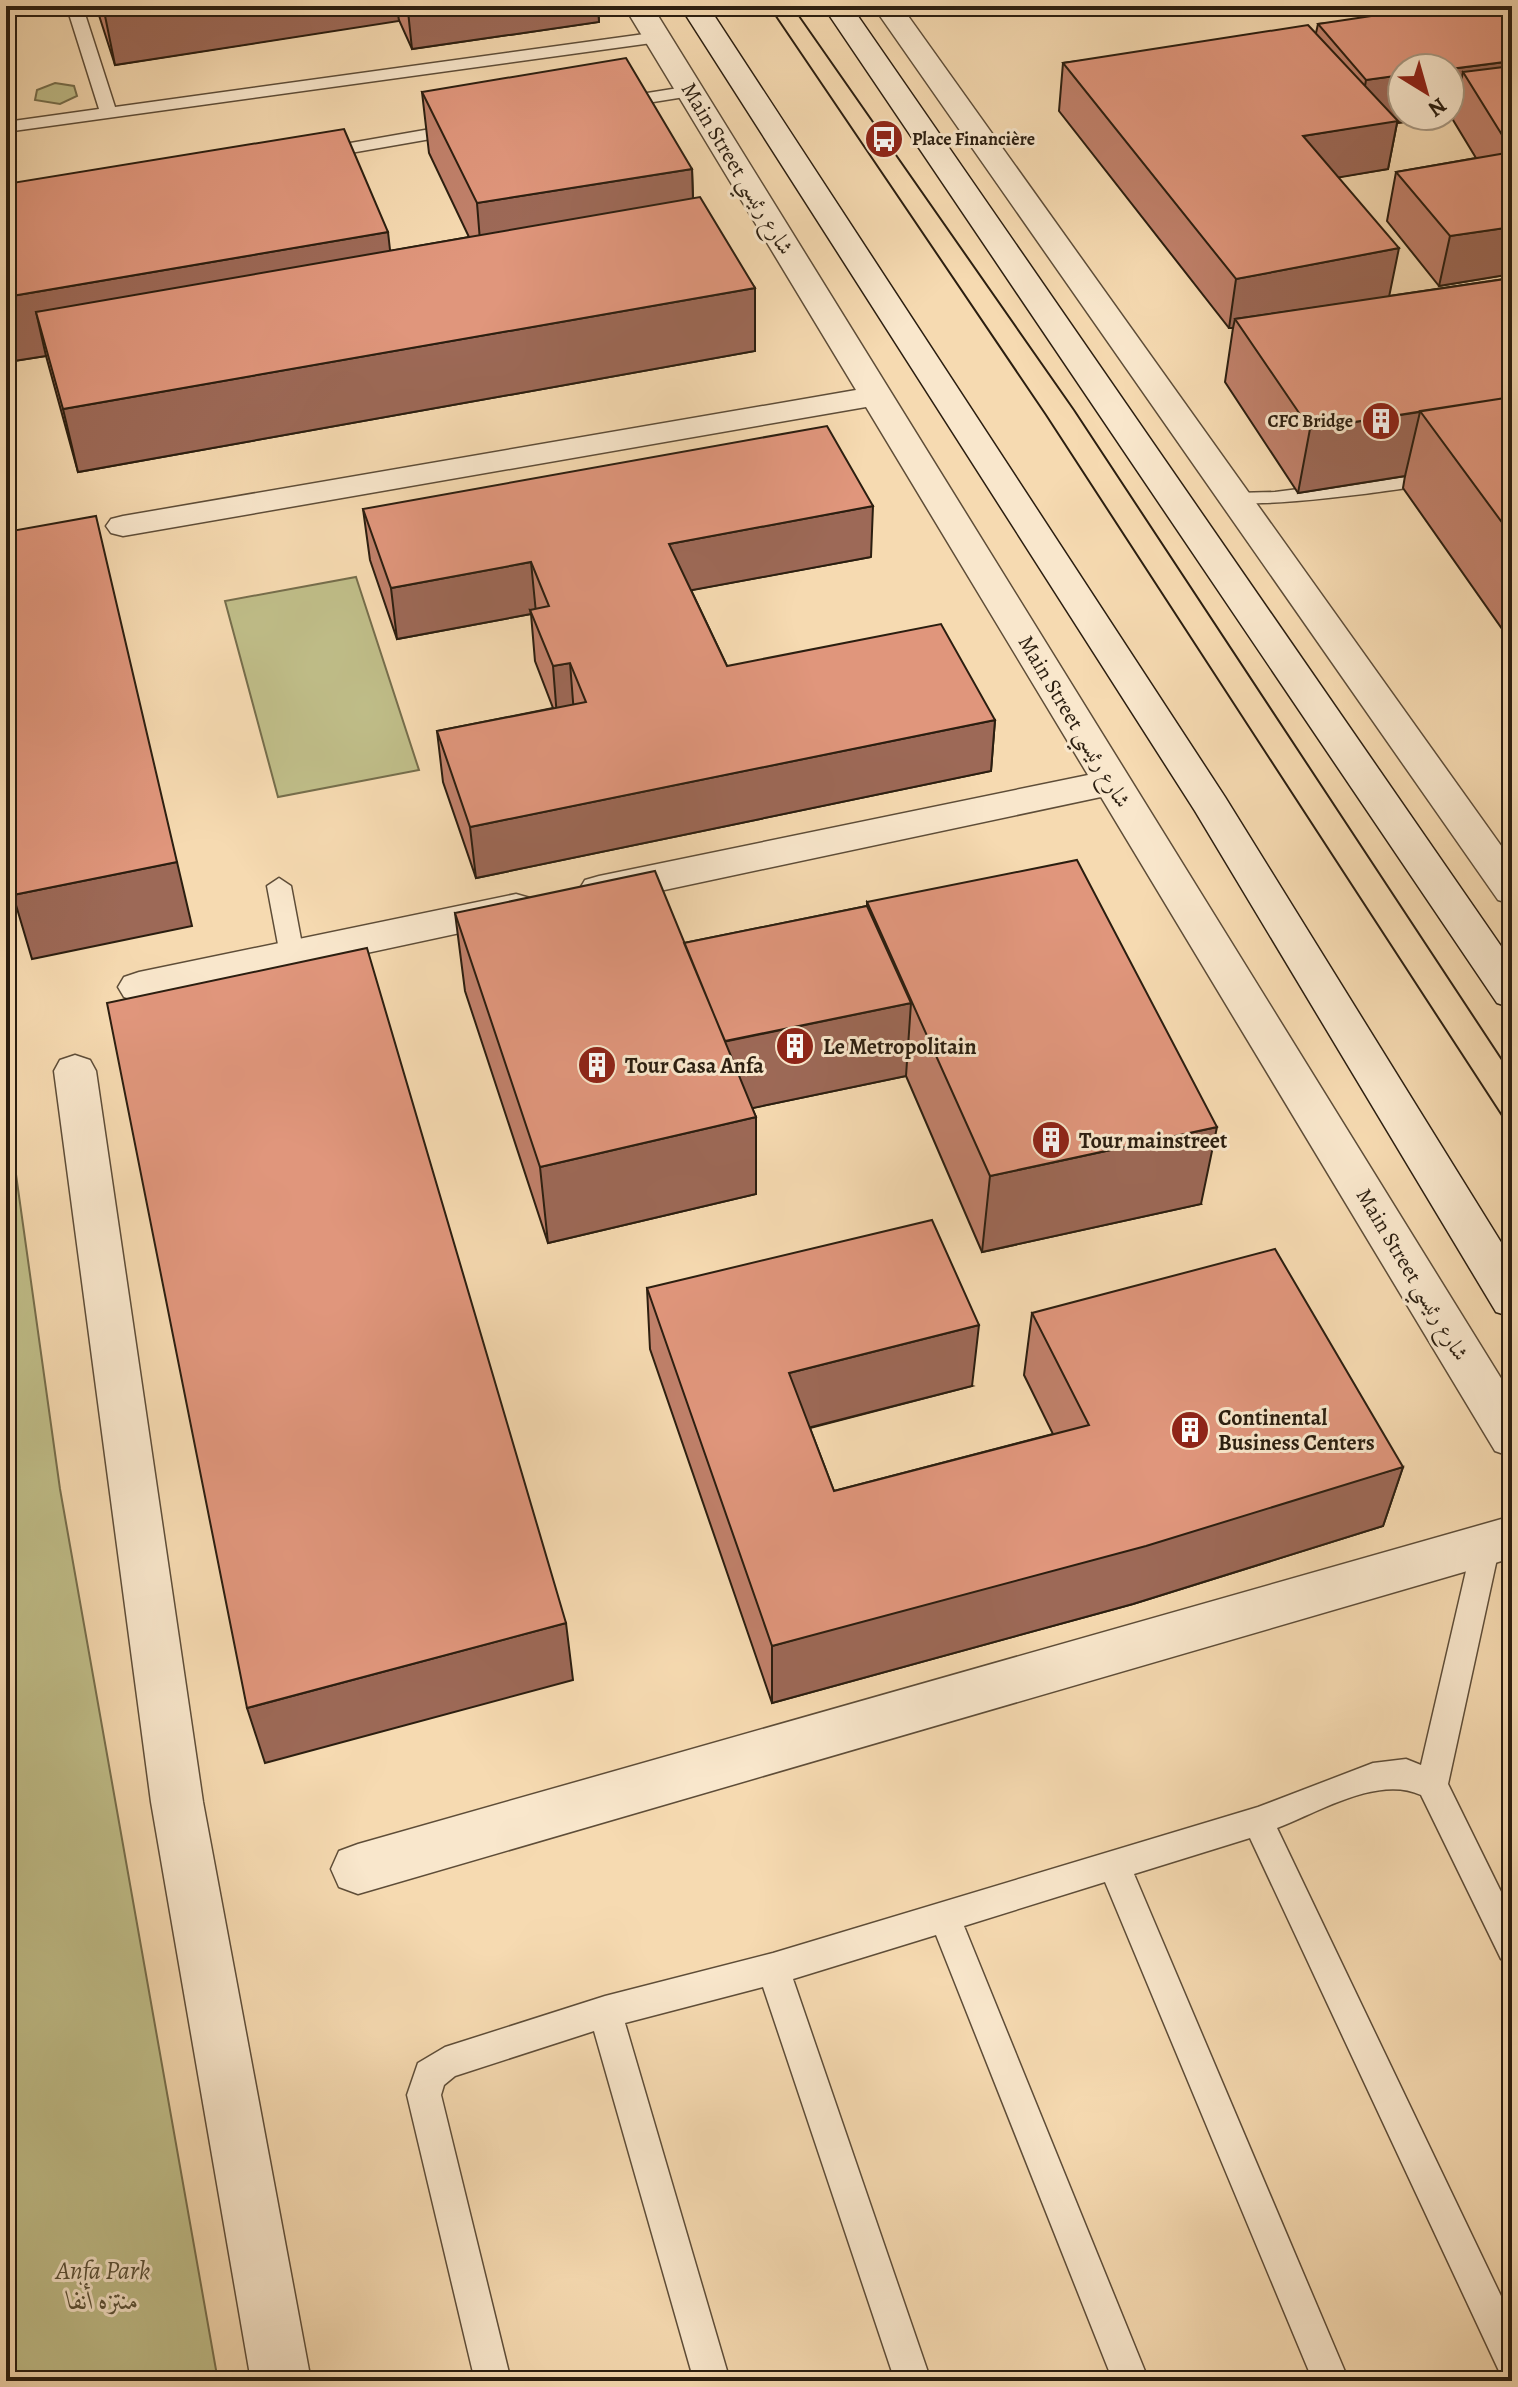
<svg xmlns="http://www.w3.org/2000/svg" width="1518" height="2387" viewBox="0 0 1518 2387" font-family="Alegreya,Amiri,serif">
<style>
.green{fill:#c0be89;stroke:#766e4c;stroke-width:2}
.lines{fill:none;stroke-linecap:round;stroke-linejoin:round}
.lane-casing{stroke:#5e4d38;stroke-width:3}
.street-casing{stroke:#5e4d38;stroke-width:3}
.secondary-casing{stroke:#2b1e10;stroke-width:3}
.lane{fill:#f9e7cc;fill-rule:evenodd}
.street{fill:#f9e7cc;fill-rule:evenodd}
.secondary{fill:#f9e7cc;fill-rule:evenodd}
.tram{stroke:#2b1e10;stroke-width:2}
.wall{fill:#c1816b;stroke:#2b1e10;stroke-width:2}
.shaded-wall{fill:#9d6957;stroke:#2b1e10;stroke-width:2}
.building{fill:#e0967c;stroke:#2b1e10;stroke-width:2}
.labels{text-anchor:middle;stroke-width:6;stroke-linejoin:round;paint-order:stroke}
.far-poi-label{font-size:18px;font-weight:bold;fill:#2b1e10;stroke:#f9e7cc;text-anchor:start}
.street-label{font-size:22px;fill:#2b1e10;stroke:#f9e7cc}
.poi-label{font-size:22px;font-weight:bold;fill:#2b1e10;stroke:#f9e7cc;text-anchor:start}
.near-park-label{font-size:26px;font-style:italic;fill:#584e34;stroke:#f9e7cc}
</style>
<rect width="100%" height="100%" fill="#f6dab1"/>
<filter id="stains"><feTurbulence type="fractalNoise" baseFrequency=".0025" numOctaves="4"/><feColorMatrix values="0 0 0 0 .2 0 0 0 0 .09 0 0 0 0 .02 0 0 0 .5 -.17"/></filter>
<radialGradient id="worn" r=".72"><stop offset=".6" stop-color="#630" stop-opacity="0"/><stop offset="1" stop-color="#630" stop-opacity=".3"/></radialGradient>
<path class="green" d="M55,83L74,86L77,96L60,104L35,100L37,90Z
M356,577L419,770L278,797L225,601Z
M6,1103L60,1489L218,2381H6Z"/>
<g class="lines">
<defs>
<path id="lane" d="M77,9L85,14L115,107L659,32L667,37L659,42L6,132V122L99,109L69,14Z
M691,86L699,91L697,95L616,108L608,103L616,98Z
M459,124L465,125V133L316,159L307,154L316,149Z
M1439,471L1449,477L1446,481C1419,488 1238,513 1226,499L1236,493L1275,492Z
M279,878L291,886L304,955L300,961H284L280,955L267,886Z
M1486,1533L1496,1536L1500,1545L1448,1784L1512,1914V1963L1501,1959L1421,1795C1378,1775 1319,1812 1277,1828L1512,2319V2376L1499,2371L1250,1838L1134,1874L1349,2381H1313L1105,1882L964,1926L1149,2381H1113L936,1935L793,1979L931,2381H895L763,1987L625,2023L730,2381H694L594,2031L455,2076L444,2085L441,2095L511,2381H475L407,2095L418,2063L445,2047L605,1996L773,1953L1258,1807L1373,1763L1406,1759L1421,1765L1472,1545L1476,1536Z"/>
<path id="street" d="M624,6H652L1512,1396V1457L1495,1451L1101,797L599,904L585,900L579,890L585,880L599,876L1088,775L866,407L123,536L111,533L106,526L111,519L123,516L856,390Z
M873,6H901L1512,861V904L1498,900Z
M516,894L530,898L536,908L530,918L139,1002L124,997L118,987L124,977L139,972Z
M75,1055L90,1060L96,1071L203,1802L311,2381H251L151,1802L54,1071L60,1060Z
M1512,1516V1558L358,1894L339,1887L331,1869L339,1851L358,1844Z"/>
<path id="secondary" d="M680,6H708L1225,797L1512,1260V1317L1496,1312L1195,811Z
M823,6H851L1512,962V1008L1497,1003Z"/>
</defs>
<use href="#lane" class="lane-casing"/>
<use href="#street" class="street-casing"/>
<use href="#secondary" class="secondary-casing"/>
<use href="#lane" class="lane"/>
<use href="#street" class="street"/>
<use href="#secondary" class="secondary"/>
<path class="tram" d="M769,6L1046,415L1512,1131
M792,6L1074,410L1512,1075"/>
</g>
<path class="wall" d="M96,6H598L599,22L412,49L399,20L115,65Z
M1512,6V274L1439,286L1387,221L1396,172L1476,158L1453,120L1454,115L1402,116H1448L1397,123L1388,169L1338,177L1389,296L1512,278V643L1403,488L1405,476L1298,493L1225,382L1233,328H1229L1059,111L1063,63L1316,33L1318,24Z
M422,92L692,169L693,198L755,288V351L78,472L46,356L14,361L6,334V184L390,251L469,237L429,153Z
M363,509L871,557L691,590L727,666L995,720L991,771L476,878L443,782L437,731L553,708L535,661L531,614L397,639L370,560Z
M867,902L1201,1204L982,1252L906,1076L752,1108L756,1117V1194L548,1243L465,991L455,913L684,943L867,906Z
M647,1288L972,1386L810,1428L834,1491L1053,1434L1024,1375L1032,1313L1403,1467L1383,1526L1133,1604L772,1703L650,1349Z"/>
<path class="shaded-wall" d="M103,6H397L399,21L115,65Z
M443,6H598L599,22L412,49L408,11Z
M1512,61V107L1463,72L1454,115L1450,116V69Z
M1402,75V116H1448L1397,123L1388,169L1295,185L1303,136L1358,127L1366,80Z
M692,169L694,231L482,266L477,203Z
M1512,227V274L1439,286L1450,236Z
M388,232L395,294L36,312L46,356L14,361L6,328V297Z
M1399,248L1389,297L1235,319L1233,328H1229L1236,279Z
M755,288V351L78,472L63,409Z
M1420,412L1405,476L1298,493L1310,429Z
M873,506L871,557L671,594L669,544Z
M531,562L536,613L530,610L531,614L397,639L391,588Z
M570,663L574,714L557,717L553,666Z
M995,720L991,771L476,878L470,827Z
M177,862L192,926L32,959L13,895Z
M911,1003L906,1076L724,1114L723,1042Z
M756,1117V1194L548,1243L540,1167Z
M1217,1127L1201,1204L982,1252L990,1176Z
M979,1325L972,1386L788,1433L789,1373Z
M1403,1467L1383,1526L1133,1604L772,1703V1646Z
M566,1623L573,1680L265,1763L247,1708Z"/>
<path class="building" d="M406,6H443L408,11Z
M1438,6H1512V61L1450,69V68H1402V75L1366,80L1318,24Z
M1308,25L1398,121L1303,136L1399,248L1236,279L1063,63Z
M626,58L692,169L477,203L422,92Z
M1512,66V151L1463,72Z
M344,129L388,232L6,297V184Z
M1512,152V227L1450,236L1396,172Z
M700,197L755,288L63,409L36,312Z
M1512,278V397L1310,429L1235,319Z
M1512,397V536L1420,411Z
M827,426L873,506L669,544L727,666L941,624L995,720L470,827L437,731L586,702L570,663L553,666L530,610L549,606L531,562L391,588L363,509Z
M96,516L177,862L13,895L6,856V532Z
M1077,860L1217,1127L990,1176L867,902Z
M655,871L756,1117L540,1167L455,913Z
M867,906L911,1003L725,1041L684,943Z
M367,948L566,1623L247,1708L107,1003Z
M932,1220L979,1325L789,1373L834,1491L1089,1425L1032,1313L1275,1249L1403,1467L1146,1546L772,1646L647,1288Z"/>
<defs>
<symbol id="bus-disc" viewBox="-11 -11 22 22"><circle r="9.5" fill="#8f2418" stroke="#f9e7cc"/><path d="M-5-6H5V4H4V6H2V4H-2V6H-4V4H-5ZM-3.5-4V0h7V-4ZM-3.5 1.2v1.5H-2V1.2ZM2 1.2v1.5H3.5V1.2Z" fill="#fff"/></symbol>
<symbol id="building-disc" viewBox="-11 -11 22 22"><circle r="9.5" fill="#8f2418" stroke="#f9e7cc"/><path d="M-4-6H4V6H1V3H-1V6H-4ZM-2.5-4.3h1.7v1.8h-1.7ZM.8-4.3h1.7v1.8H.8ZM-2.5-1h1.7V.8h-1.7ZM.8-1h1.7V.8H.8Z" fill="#fff"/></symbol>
</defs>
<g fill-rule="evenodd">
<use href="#bus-disc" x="862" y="117" width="44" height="44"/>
<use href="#building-disc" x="1359" y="399" width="44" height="44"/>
<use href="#building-disc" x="773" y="1024" width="44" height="44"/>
<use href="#building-disc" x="575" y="1043" width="44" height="44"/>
<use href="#building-disc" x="1029" y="1118" width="44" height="44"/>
<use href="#building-disc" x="1168" y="1408" width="44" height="44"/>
</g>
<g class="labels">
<g class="far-poi-label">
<text x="912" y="145">Place Financière</text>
<text x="1353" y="427" text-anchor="end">CFC Bridge</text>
</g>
<g class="street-label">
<text transform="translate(738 168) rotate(59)" y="8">Main Street شارع رئيسي</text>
<text transform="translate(1075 721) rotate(59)" y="8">Main Street شارع رئيسي</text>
<text transform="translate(1413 1274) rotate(59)" y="8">Main Street شارع رئيسي</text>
</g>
<g class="poi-label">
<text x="823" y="1054">Le Metropolitain</text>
<text x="625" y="1073">Tour Casa Anfa</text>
<text x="1079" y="1148">Tour mainstreet</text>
<text x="1218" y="1425">Continental<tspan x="1218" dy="25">Business Centers</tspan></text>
</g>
<g class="near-park-label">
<text x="103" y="2279">Anfa Park<tspan x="103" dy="30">منتزه أنفا</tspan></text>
</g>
</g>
<rect width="1518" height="2387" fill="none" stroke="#f6dab1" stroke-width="32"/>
<rect x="8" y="8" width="1502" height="2371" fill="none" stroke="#2b1e10" stroke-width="4"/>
<rect x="16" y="16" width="1486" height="2355" fill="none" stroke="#2b1e10" stroke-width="2"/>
<g transform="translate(1426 92) rotate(143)"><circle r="38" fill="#f9e7cc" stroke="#a79781" stroke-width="2"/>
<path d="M0-6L14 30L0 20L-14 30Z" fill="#8f2418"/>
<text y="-12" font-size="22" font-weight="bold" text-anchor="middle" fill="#2b1e10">N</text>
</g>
<rect width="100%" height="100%" filter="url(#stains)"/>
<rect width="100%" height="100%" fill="url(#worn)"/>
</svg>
